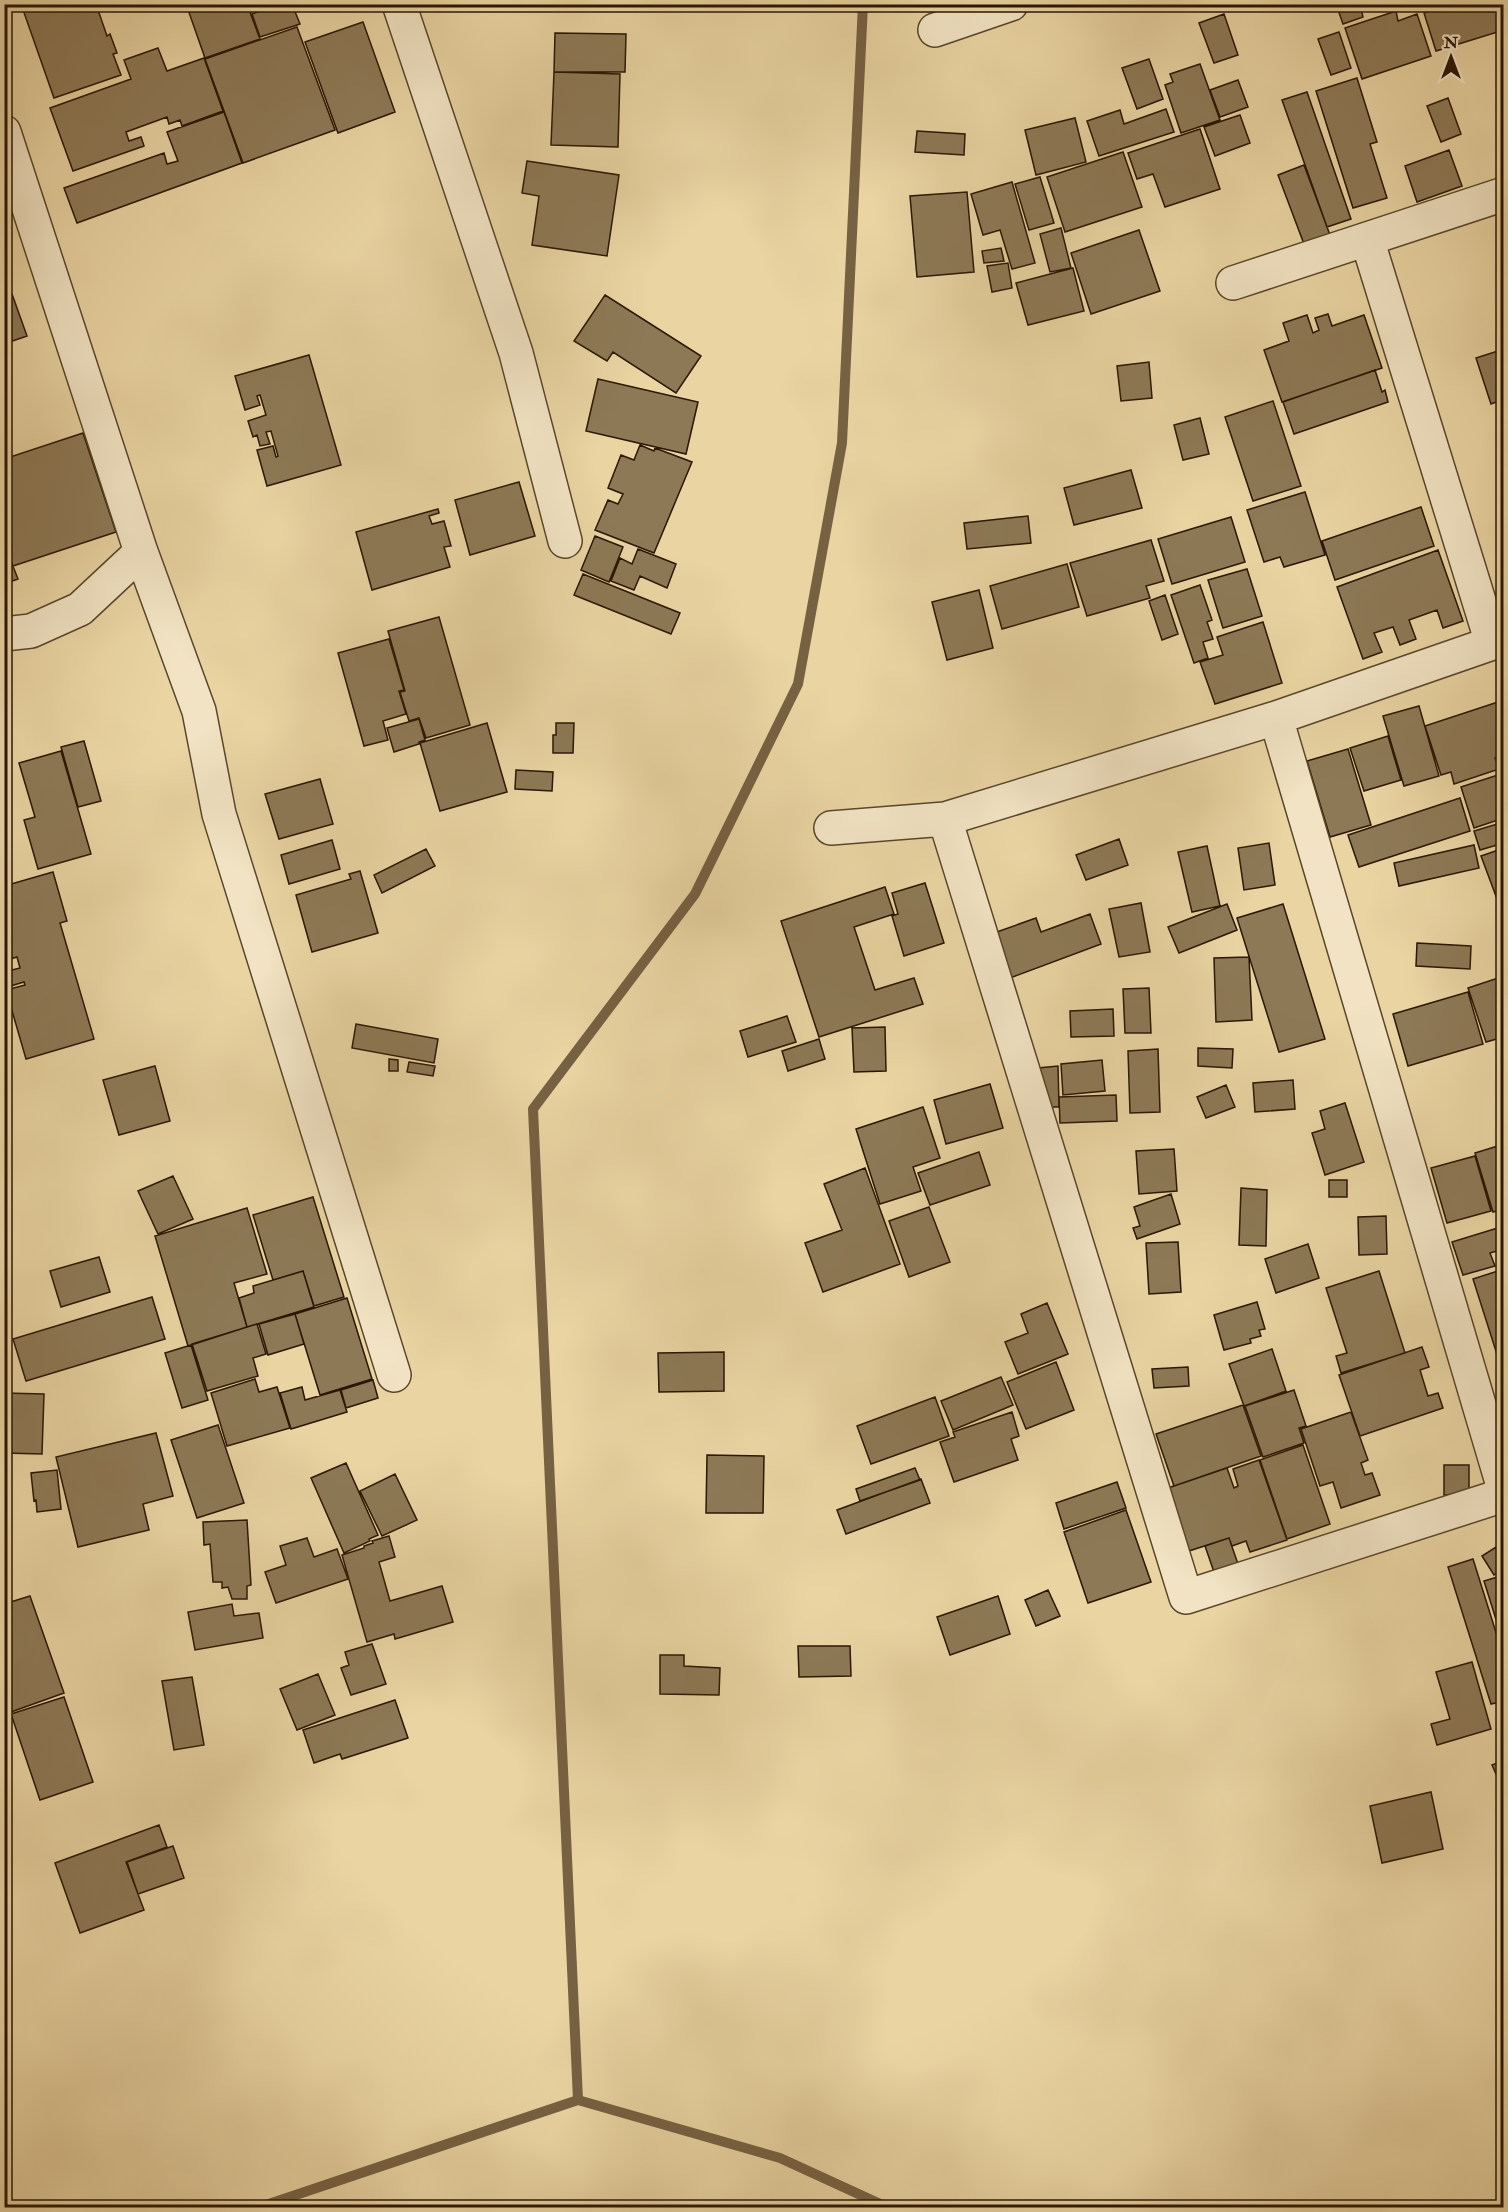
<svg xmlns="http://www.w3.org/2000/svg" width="1508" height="2212" viewBox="0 0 1508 2212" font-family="'IM FELL Double Pica',serif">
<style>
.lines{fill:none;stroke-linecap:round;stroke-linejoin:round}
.stream{stroke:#766142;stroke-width:10}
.building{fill:#8d7956;stroke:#2a1603;stroke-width:1.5}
.street-casing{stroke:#5a462b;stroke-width:36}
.street{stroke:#f1e3c3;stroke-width:33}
</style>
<rect width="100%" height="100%" fill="#e9d4a2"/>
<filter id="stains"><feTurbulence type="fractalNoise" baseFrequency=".00333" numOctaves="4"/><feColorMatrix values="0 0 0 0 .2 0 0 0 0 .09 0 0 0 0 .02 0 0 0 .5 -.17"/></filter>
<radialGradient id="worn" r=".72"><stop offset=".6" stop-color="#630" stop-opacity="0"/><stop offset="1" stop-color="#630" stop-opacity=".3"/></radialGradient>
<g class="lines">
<path class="stream" d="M578,2100L780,2158L889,2208
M257,2208L578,2100L533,1109L695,894L798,684L842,443L863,4"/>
</g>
<path class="building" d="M21,4H96L107,36L110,34L117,53L113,54L121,75L54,98Z
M186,4H247L260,39L205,58Z
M280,4H292L300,24L260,37L252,14Z
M1344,4H1360L1363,17L1343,24L1337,7Z
M1450,4H1504V30L1436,51L1424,13Z
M1396,11L1398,21L1417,14L1431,56L1362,79L1345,28Z
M1224,14L1238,55L1214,63L1199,23Z
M363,22L395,112L338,133L305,42Z
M297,27L335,130L243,163L205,59Z
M1339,32L1351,68L1331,75L1318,39Z
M555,33L626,34L625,72H554Z
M158,48L167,71L204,58L223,111L182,126L180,120L169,124L167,117L126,132L129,141L141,137L144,146L73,171L50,108L131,79L124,60Z
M1149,59L1163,99L1137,109L1122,68Z
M1200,64L1220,120L1181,133L1165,85L1173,82L1170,74Z
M554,72L620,74L618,147L551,145Z
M1357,78L1377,142L1370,144L1387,198L1353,208L1316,91Z
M1238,80L1248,107L1220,117L1210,90Z
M1307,92L1351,219L1327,227L1282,100Z
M1448,98L1461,134L1441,142L1427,106Z
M1166,109L1174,132L1099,156L1087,121L1120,110L1124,124Z
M224,112L242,163L77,223L64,188L164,153L167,164L178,161L167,132Z
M1240,115L1250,143L1215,156L1204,127Z
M1075,118L1086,162L1036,175L1025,130Z
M1200,129L1220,189L1165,207L1153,174L1137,179L1128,153Z
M917,131L965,134L964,155L915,152Z
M1449,150L1462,186L1417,202L1405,166Z
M1123,152L1142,207L1065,232L1047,177Z
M527,161L619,175L607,256L532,245L539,196L522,193Z
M1304,165L1330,235L1304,244L1278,175Z
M1040,177L1054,223L1029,230L1015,184Z
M1012,182L1035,263L1012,269L1000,230L983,235L971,194Z
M967,192L974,272L917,277L910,196Z
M1061,228L1071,268L1050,272L1040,234Z
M1139,230L1160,291L1091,314L1071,253Z
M1001,248L1004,261L984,263L982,251Z
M1008,263L1012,288L992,292L987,266Z
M1073,268L1084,311L1028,325L1016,283Z
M12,294L27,336L4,344V297Z
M605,295L701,356L676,393L613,352L607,361L574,341Z
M1328,314L1332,326L1364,315L1382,368L1282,402L1264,350L1289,341L1283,323L1307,315L1313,333L1319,330L1315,318Z
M1504,349V399L1491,404L1476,358Z
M309,355L341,465L267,486L257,450L273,446L276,457L278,456L271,431L266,432L270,444L260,446L257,435L253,437L248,421L266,415L260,395L257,396L260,405L245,410L235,376Z
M1149,362L1152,398L1121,401L1117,366Z
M1375,370L1382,392L1385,390L1388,402L1294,434L1283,402Z
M598,379L698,402L686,454L586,431Z
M1273,401L1301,486L1253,501L1225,417Z
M1200,418L1209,454L1183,460L1174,425Z
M83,433L116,532L13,566L9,556L4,558V548L8,547L4,536V459Z
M640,445L654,451L655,448L692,462L654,553L595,530L608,500L618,504L623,494L608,488L621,455L634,460Z
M1131,470L1142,508L1074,525L1064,488Z
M519,482L535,536L470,555L455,500Z
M1305,492L1325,555L1284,567L1280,557L1264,562L1247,510Z
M1421,507L1434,546L1335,580L1322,541Z
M438,509L439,513L429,516L432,524L444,521L451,546L444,547L450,567L372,590L356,532Z
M1028,516L1031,543L967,549L964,523Z
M1231,517L1245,562L1172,584L1158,539Z
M595,536L623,547L609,582L581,570Z
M1151,540L1164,581L1146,586L1150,598L1087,616L1070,563Z
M638,549L676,564L667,588L640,576L634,590L611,581L620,558L632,564Z
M1438,550L1463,621L1443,628L1437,610L1409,620L1416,639L1400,645L1393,627L1374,633L1382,652L1363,659L1337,587Z
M9,556L18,579L4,584V558Z
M1067,564L1079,607L1002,629L990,586Z
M1247,569L1262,616L1223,628L1208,580Z
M583,574L680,613L671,634L574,595Z
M1200,585L1212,620L1207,622L1213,639L1203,642L1208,658L1194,663L1171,595Z
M979,590L993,648L947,660L932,602Z
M1165,595L1178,634L1162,640L1149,601Z
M439,617L470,725L426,738L419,718L409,721L400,692L405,691L388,631Z
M1263,622L1282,683L1215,704L1200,662L1223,655L1217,637Z
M389,639L404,690L399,691L406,714L383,721L388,740L364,746L338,653Z
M1498,702L1504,718V755L1495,758L1499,769L1454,784L1451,772L1441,775L1425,726Z
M1419,706L1439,776L1404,786L1383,716Z
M419,719L425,740L419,742V744L394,752L387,728Z
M487,723L507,792L440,811L420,743Z
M556,723H574L573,753H553V735H556Z
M1388,736L1401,780L1364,791L1350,748Z
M84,741L101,801L78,807L61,747Z
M1348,749L1371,825L1330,837L1307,761Z
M61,751L91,854L38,869L24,820L35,817L19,763Z
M516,770L553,772L552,791L515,789Z
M1501,774L1504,782V818L1474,828L1461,787Z
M320,779L333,824L279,839L265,794Z
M1460,798L1470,831L1359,867L1348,835Z
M1504,822V843L1480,850L1474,831Z
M1119,839L1128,865L1086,880L1076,855Z
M332,840L340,869L289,884L281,855Z
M1269,843L1275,885L1244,890L1238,848Z
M1474,845L1479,868L1399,886L1394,863Z
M1207,846L1220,906L1192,912L1178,852Z
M1504,848V915H1503L1481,856Z
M426,849L435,866L382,893L374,875Z
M360,871L378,933L312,952L296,895L351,879L349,874Z
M53,872L67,921L60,923L94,1039L26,1059L6,990L25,985L24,982L4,988V972L20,968L17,957L4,961V886Z
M925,883L944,943L904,956L892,916L898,914L892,893Z
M885,887L894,914L854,927L875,990L914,978L923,1004L819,1037L781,921Z
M1141,903L1150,952L1119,957L1109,909Z
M1227,904L1237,930L1179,953L1168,927Z
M1283,904L1325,1039L1279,1052L1237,918Z
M1090,914L1101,944L1010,978L994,933L1036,918L1041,932Z
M1417,943L1471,946L1470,969L1416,966Z
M1249,957L1252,1020L1216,1022L1214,958Z
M1504,976V1037L1486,1042L1468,988Z
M1149,988L1151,1033H1125L1123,989Z
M1468,992L1483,1044L1408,1066L1393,1014Z
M1113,1009L1114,1036L1071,1037L1070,1011Z
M787,1016L796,1042L748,1057L740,1031Z
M356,1024L438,1039L434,1063L352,1048Z
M885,1027L886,1071L854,1072L852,1028Z
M819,1039L825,1059L788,1071L782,1051Z
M1198,1048L1233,1049L1232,1068L1198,1066Z
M1158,1049L1160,1112L1130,1113L1128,1051Z
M389,1059L398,1060V1071H389Z
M1102,1060L1105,1091L1063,1095L1061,1064Z
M409,1062L435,1066L433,1076L407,1072Z
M155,1066L170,1121L119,1135L103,1080Z
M1058,1066L1059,1107H1040L1038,1068Z
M1293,1080L1295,1109L1255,1112L1253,1083Z
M990,1084L1003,1128L946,1144L934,1100Z
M1226,1085L1235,1107L1206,1118L1197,1097Z
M1116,1095L1117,1121L1060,1123L1059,1097Z
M1345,1103L1364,1162L1325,1175L1312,1133L1325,1129L1320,1111Z
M923,1107L940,1158L913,1167L921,1191L880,1204L856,1129Z
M1504,1144V1209L1493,1212L1475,1153Z
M1174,1149L1177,1191L1139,1194L1136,1151Z
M979,1152L990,1185L930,1205L918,1173Z
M1475,1156L1491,1211L1447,1223L1431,1168Z
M865,1168L900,1264L823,1292L805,1243L842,1230L824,1184Z
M173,1176L193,1219L158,1234L138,1191Z
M1329,1180H1347V1197H1329Z
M1241,1188L1267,1190L1266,1246L1239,1245Z
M1171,1194L1180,1224L1137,1239L1133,1228L1140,1226L1134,1207Z
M313,1197L344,1297L314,1306L303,1271L273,1280L253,1215Z
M929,1207L950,1262L909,1277L889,1221Z
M247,1208L267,1274L234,1283L247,1327L188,1346L155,1236Z
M1386,1216L1387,1254L1359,1255L1358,1217Z
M1504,1226V1249L1490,1253L1495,1266L1463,1275L1452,1242Z
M1178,1242L1181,1292L1149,1294L1146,1243Z
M1308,1244L1319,1278L1276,1293L1265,1259Z
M99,1257L110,1292L61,1307L50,1271Z
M1504,1269V1366L1501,1367L1473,1279Z
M303,1271L314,1307L247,1327L239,1298L254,1293L253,1286Z
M1379,1271L1405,1353L1341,1373L1336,1356L1347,1353L1326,1288Z
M152,1297L165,1339L26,1381L13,1339Z
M347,1298L372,1379L320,1395L295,1314Z
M1257,1302L1265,1329L1259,1330L1261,1336L1250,1339L1251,1343L1224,1350L1214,1315Z
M1047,1303L1068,1354L1018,1374L1005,1342L1028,1333L1021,1314Z
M295,1314L304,1344L268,1355L259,1324Z
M257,1324L266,1354L253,1358L258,1376L207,1391L192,1344Z
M191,1345L208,1400L182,1408L165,1353Z
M1422,1347L1429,1367L1420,1370L1428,1396L1438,1393L1443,1408L1360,1436L1339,1375Z
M1272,1349L1286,1391L1244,1406L1229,1364Z
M724,1352V1391L659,1392L658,1353Z
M1056,1362L1074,1410L1026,1429L1007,1382Z
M1188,1367L1189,1386L1154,1388L1152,1369Z
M1001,1377L1013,1405L953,1430L941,1401Z
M255,1379L259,1392L277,1387L290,1428L227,1446L211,1393Z
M373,1380L378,1398L346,1408L341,1390Z
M302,1387L305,1400L340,1390L347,1412L291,1429L280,1393Z
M1294,1390L1306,1426L1299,1428L1304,1443L1263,1457L1245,1406Z
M4,1393L44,1394L42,1454L4,1453Z
M935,1397L949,1436L871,1464L857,1426Z
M1243,1405L1261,1456L1174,1486L1156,1434Z
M1012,1412L1019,1436L1011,1439L1018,1460L954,1482L940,1442L955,1437L953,1432Z
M1351,1412L1368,1460L1361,1463L1365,1475L1372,1473L1380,1495L1341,1508L1333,1482L1320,1486L1301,1429Z
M218,1425L244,1503L197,1518L171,1440Z
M156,1433L173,1496L143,1504L149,1530L78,1547L56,1457Z
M1303,1445L1330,1524L1287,1539L1260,1460Z
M707,1455L764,1456L763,1513H706Z
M1259,1460L1287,1540L1250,1552L1246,1541L1232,1546L1229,1538L1189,1551L1168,1488L1227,1468L1234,1488L1238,1486L1233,1469Z
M346,1463L378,1535L369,1539L370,1541L344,1553L311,1478Z
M1444,1465H1469V1495H1444Z
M915,1468L920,1480L860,1501L856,1489Z
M57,1470L61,1509L37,1512L36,1500L34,1501L31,1473Z
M395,1474L417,1520L382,1536L360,1491Z
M921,1479L930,1503L846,1534L837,1510Z
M1117,1482L1126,1508L1064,1529L1056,1503Z
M1126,1510L1151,1582L1088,1603L1064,1532Z
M247,1520L251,1585L247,1586V1599H232L228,1587L222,1588V1582H213L210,1544L204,1545L203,1522Z
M389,1536L395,1557L379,1562L390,1601L442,1586L453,1622L395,1639L394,1634L367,1642L342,1555L364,1548V1546L373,1543L372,1541Z
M307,1538L314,1557L337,1549L348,1579L276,1603L265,1572L286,1565L280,1546Z
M1229,1538L1238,1564L1214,1572L1205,1546Z
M1496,1547L1502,1557L1504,1556V1572L1501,1574L1500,1571L1494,1575L1482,1556Z
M1473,1559L1504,1658V1701L1491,1704L1448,1567Z
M1504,1575V1645L1484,1581Z
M1048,1590L1060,1616L1036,1626L1025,1600Z
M30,1596L64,1693L11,1712L4,1694V1604Z
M998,1596L1010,1634L950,1655L937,1617Z
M232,1604L234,1616L259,1613L263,1638L195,1650L188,1612Z
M372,1644L386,1684L351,1695L341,1668L349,1665L345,1652Z
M798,1646H850L851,1676L799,1677Z
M660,1655H684V1666L720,1668L719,1695L660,1694Z
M1472,1662L1491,1729L1437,1745L1431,1724L1450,1719L1436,1672Z
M318,1674L335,1715L297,1730L280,1689Z
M192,1677L204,1745L174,1750L162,1681Z
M64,1697L93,1782L40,1800L11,1714Z
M395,1700L408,1738L342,1759L340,1754L314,1763L303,1730Z
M1503,1761L1504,1781L1500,1783L1492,1765Z
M1431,1792L1443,1849L1382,1863L1370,1806Z
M159,1825L167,1847L126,1862L144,1910L80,1933L55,1863Z
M173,1846L184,1878L138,1894L127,1862Z"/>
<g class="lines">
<defs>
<path id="street" d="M399,4L516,353L565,541
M935,30L1011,4
M4,132L141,552L199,711L219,814L394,1375
M1367,239L1492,643
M1233,283L1504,194
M4,634L31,631L80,609L141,552
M1276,718L1504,1489
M945,819L1186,1597L1504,1495
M831,828L945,819L1276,718L1504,639"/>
</defs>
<use href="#street" class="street-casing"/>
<use href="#street" class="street"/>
</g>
<rect width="1508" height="2212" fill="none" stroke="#e9d4a2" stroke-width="24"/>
<rect x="6" y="6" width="1496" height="2200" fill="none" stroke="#2a1603" stroke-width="3"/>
<rect x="12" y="12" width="1484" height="2188" fill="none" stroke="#2a1603" stroke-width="1.5"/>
<g transform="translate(1451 57)" stroke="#f1e3c3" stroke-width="4.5" paint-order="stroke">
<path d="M0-4.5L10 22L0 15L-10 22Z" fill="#2a1603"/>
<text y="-9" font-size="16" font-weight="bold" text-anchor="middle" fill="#2a1603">N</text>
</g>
<rect width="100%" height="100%" filter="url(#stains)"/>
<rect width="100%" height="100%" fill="url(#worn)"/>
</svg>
